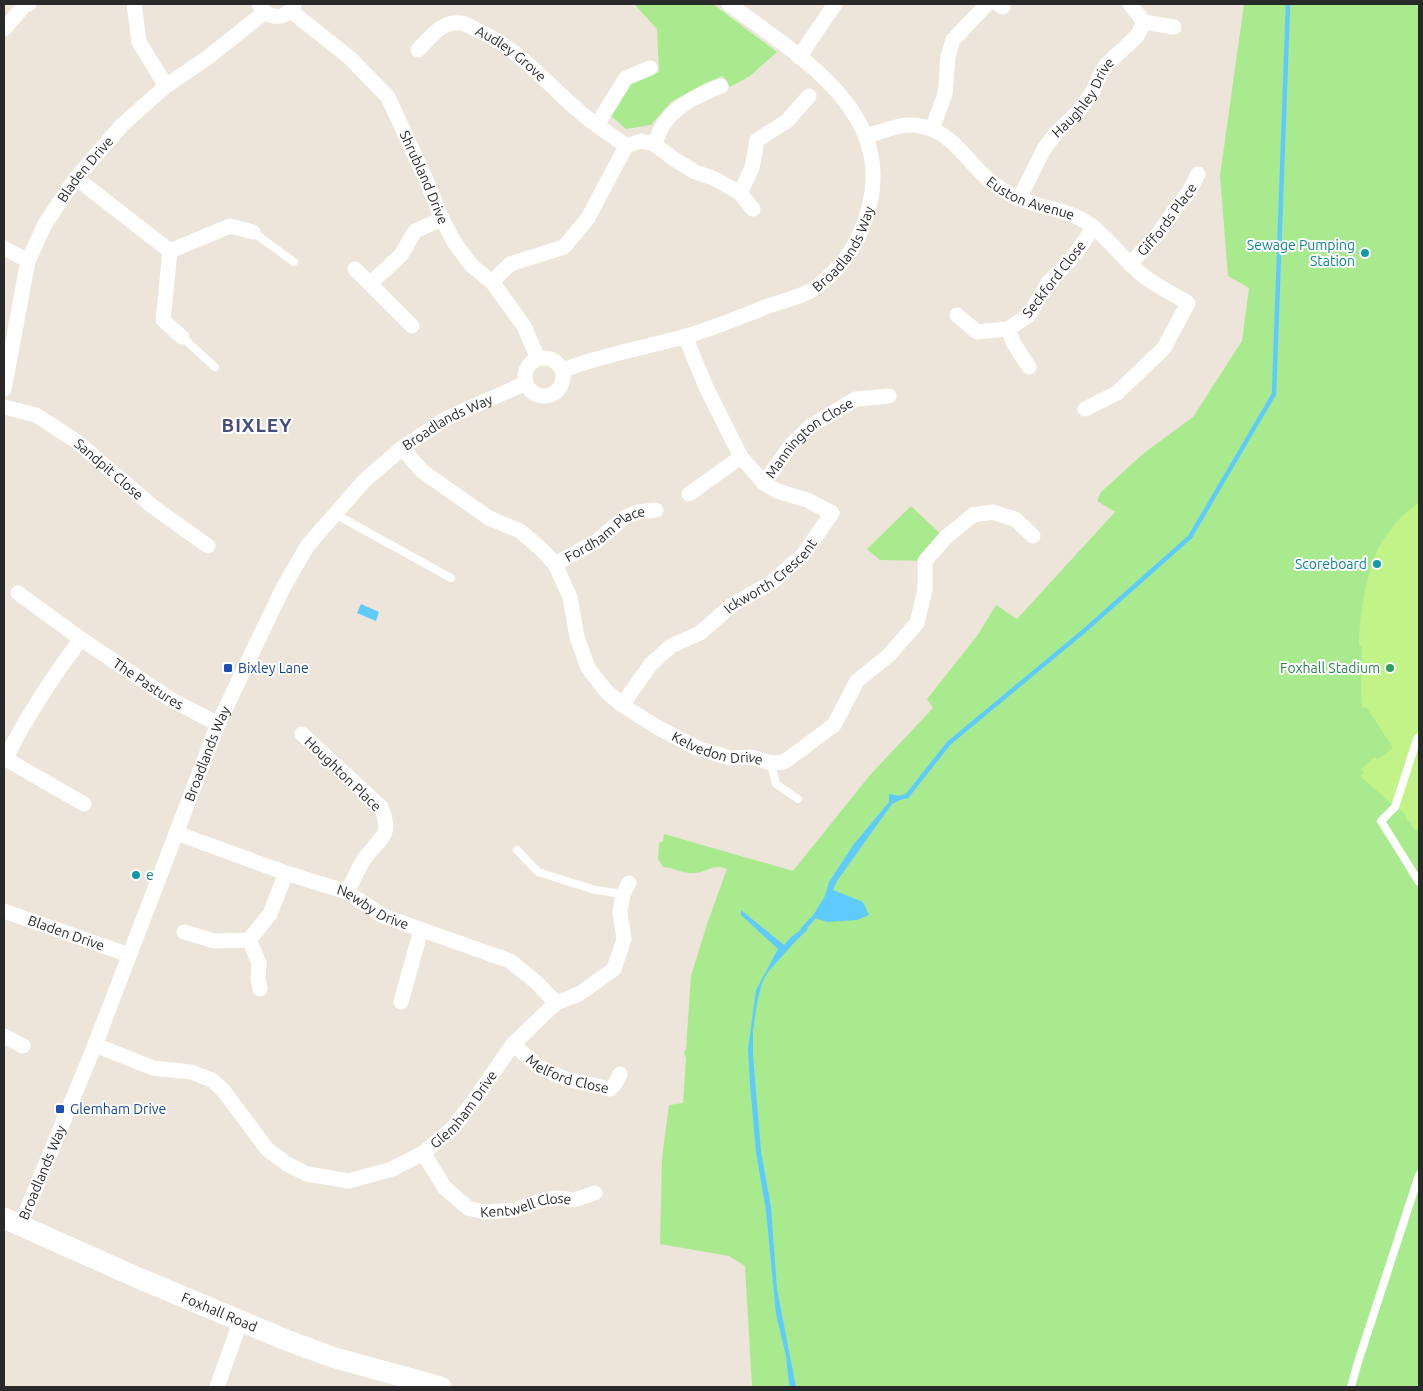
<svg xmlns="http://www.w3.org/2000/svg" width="1423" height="1391" viewBox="0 0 1423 1391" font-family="Ubuntu,sans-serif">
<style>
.green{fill:#aaea8f}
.pitch{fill:#c1f389}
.water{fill:#5fcbfc}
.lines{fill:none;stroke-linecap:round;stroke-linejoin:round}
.stream{stroke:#5fcbfc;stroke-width:4.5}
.lane{stroke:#fff;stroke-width:8}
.street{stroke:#fff;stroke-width:15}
.secondary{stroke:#fff;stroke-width:21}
.culture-dot{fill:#0f9aa8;stroke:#fff;stroke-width:2}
.transit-dot{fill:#1a4fb4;stroke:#fff;stroke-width:2}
.leisure-dot{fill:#2e9e5b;stroke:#fff;stroke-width:2}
.labels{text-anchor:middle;stroke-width:4;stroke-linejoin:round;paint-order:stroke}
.street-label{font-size:14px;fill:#292929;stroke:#fff}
.culture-label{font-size:14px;fill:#0d838f;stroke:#fff;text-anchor:end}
.transit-label{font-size:14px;fill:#164399;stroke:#fff;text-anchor:start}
.leisure-label{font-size:14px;fill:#27864d;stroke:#fff;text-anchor:end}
.district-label{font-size:19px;font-weight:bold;letter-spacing:1px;fill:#454c7e;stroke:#fff}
</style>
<rect width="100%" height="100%" fill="#ede5d9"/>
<path class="green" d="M634,4H713L777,52L750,76L730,87L723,76L705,83L671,102L651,125L626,129L610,115L630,83L659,72L657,29Z
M1244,4H1419V1387H752L745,1266L729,1256L660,1244L662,1158L669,1105L683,1103L686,1059L684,1052L686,1049L691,976L707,924L727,869C712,863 708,872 695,873C684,874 674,868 663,867L658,859L659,843L663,841L664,834L793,871L870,775L933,708L927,699L977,636L996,605L1017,619L1115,512L1097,501L1101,492L1144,453L1193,417L1242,341L1249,288L1228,276L1220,176Z
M911,506L945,538L925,561L880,560L867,549Z"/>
<path class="pitch" d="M1419,501V833L1410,824L1411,822L1407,820L1404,813L1395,807L1360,776L1364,773L1361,769L1375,757L1377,760L1393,748L1367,708L1362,707L1361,691L1362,647L1359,645C1359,617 1367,563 1383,540C1389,532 1395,523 1402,516C1407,511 1414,508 1419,501Z"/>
<path class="water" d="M361,604L379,612L376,621L357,613Z
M889,794L907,797L892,804L837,881L833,890L863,902L869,915L857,920L827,922L812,917L825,896L829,882L854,844L889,802Z
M741,910L784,945L791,937L806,926L808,929L793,944L768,972L762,983L757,1003L753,1031V1055L761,1151L771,1207L777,1289L796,1387H790L789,1383L786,1356L776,1314L766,1211L756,1152L750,1085L748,1049L756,990L778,949L741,915Z"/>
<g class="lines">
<path class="stream" d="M902,797L907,796L949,743L1084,631L1190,537L1274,394L1288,4
M803,929L818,913"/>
<path class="lane" d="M253,232L294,262
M182,337L215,367
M335,514L451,578
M1419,737L1417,739L1395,807L1381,821L1419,882
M771,763L776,784L798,799
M517,850L538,872L595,890L623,894
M1351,1387L1358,1362L1419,1175"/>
<g class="street">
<path d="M134,4L139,42L166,86"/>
<path d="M259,4C267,20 287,21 294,4"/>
<path d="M998,4L1003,7"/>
<path id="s1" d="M291,11L350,58L388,97L427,182L442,219L454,242L472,266L492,282L524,326L538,359"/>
<path d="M1144,22L1174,27"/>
<path d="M4,29L25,5L29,4"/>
<path id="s2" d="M418,50C430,38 442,20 461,23C467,24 474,29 479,31C519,49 547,84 580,112C594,125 611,134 626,146L588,218L564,247L510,264L492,282"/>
<path d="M799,57L835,4"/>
<path d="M597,125L626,78L650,68"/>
<path d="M932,129L945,94L948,57L953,40L987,4"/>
<path id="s3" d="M867,136C886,130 905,121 925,127C956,135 970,167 994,184C1006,193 1020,200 1035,204C1050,209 1067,211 1081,219C1104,232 1120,256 1140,273C1153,285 1172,293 1188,303L1164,348L1117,393L1085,409"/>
<path d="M654,144C658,137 660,128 665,122C678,104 701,94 721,86"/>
<path d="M626,146L641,141L654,144L674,159L695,172L713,178L740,193L753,209"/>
<path d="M76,178L170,251"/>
<path d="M740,193L752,168L757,140L787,121L809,96"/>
<path id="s4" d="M1019,199L1044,149L1056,133L1077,113L1092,93L1101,73L1107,64L1137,36L1144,22L1130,4"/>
<path d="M4,248L28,261"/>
<path d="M170,251L163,320L182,337"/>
<path d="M170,251L230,226L253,232"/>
<path id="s5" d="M1130,264L1158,234L1178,205L1189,192L1198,174"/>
<path d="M355,269L412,326"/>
<path d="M371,283L401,255L415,231L442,219"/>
<path d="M957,315L977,332L1008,329L1029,315L1048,283L1073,257L1094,227"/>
<path d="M1008,329L1014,344L1029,367"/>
<circle cx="544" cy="377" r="19"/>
<path id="s6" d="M563,370C602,355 643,348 683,337C712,329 740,317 768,306C783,301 801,297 814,289C818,286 822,282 826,279C846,261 856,246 865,220C903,115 800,57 729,4"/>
<path id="s7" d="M4,389L28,261L45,224L76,178L122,125L166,86L207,58L265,12"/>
<path id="s8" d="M4,407L36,415L76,441L152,506L208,546"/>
<path id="s9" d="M402,448L422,471L436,481L489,518L520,531L540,548L555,564L570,597L577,637L588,668L606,691L622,705L657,727L697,748L730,758L751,757L771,763L784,762L834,725L857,681L889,655L917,623L925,590V561L945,538L973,515L992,512L1015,519L1033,536"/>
<path id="s10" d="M764,483L791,445L812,425L856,399L889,396"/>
<path d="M689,494L741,457"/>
<path id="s11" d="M555,564L597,541L625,517L638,512L656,510"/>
<path id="s12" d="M18,593L81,639L170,699L218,724"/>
<path id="s13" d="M622,705L651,664L671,646L700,633L732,605L771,583L803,555L832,513L807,500L777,491L764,483L741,457L706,387L685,336"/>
<path d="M302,734L381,807C393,836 381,836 365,858C358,868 353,881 347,892"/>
<path d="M4,758L84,804"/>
<path d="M5,759C27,716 52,677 81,639"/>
<path id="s14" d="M176,833L286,873L347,892L383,916L510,961L536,982L556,1003"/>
<path id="s15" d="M4,911L129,955"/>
<path d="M184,932L215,941L249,940L270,914L286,873"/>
<path d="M249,940L259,963L258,979L260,989"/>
<path d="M401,1002L421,930"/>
<path d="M4,1036L23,1046"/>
<path id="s16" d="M513,1044L539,1067L566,1079L610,1089L615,1084L620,1074"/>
<path id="s17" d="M95,1045L153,1068L191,1072L212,1080L223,1090L267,1149L287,1164L307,1174L349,1181L392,1169L423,1153L453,1128L475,1099L513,1044L556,1003L579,994L614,969L624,939L620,912L623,894L629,883"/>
<path id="s18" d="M423,1153L445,1188L468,1208L484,1212L514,1210L543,1200L559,1198L574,1200L595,1193"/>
<path id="s19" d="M20,1226L95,1045L218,724L283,588L308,545L363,482L402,448L447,418L526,383"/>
<path d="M217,1387L241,1320"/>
</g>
<path class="secondary" id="s20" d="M4,1218L136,1277L286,1340L332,1357L441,1387"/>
</g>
<g class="culture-dot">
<circle cx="1365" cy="253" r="5"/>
<circle cx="1377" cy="564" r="5"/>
<circle cx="136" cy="875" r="5"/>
</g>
<g class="transit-dot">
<rect x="223" y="663" width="10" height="10" rx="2.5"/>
<rect x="55" y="1104" width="10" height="10" rx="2.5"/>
</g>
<circle class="leisure-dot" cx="1390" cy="668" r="5"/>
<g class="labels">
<g class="street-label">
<text dy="5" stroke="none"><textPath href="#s2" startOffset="112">Audley Grove</textPath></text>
<text dy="5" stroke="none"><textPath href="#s4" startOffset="121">Haughley Drive</textPath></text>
<text dy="5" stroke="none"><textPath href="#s7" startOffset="239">Bladen Drive</textPath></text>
<text dy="5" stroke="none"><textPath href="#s1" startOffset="218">Shrubland Drive</textPath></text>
<text dy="5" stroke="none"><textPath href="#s3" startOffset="190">Euston Avenue</textPath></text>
<text dy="5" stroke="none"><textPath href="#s5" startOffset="58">Giffords Place</textPath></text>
<text dy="5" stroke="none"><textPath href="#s6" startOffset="315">Broadlands Way</textPath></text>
<text transform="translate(1054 279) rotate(-52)" y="5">Seckford Close</text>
<text dy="5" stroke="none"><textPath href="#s19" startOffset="928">Broadlands Way</textPath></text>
<text dy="5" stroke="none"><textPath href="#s10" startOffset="65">Mannington Close</textPath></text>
<text dy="5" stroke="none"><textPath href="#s8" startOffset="124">Sandpit Close</textPath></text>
<text dy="5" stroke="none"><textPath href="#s11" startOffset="59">Fordham Place</textPath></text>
<text dy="5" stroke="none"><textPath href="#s13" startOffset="200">Ickworth Crescent</textPath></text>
<text dy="5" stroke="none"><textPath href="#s12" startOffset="159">The Pastures</textPath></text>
<text dy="5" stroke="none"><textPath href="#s9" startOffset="461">Kelvedon Drive</textPath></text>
<text dy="5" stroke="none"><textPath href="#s19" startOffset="508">Broadlands Way</textPath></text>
<text transform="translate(343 774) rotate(44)" y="5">Houghton Place</text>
<text dy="5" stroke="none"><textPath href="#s14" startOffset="211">Newby Drive</textPath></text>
<text dy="5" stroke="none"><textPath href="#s15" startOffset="66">Bladen Drive</textPath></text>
<text dy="5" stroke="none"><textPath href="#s16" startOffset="64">Melford Close</textPath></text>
<text dy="5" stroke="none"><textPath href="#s17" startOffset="441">Glemham Drive</textPath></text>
<text dy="5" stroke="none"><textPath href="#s19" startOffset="58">Broadlands Way</textPath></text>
<text dy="5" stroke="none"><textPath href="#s18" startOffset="131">Kentwell Close</textPath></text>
<text dy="5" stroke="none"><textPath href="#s20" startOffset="235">Foxhall Road</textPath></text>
</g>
<g class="culture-label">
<text x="1355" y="250">Sewage Pumping<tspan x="1355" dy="16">Station</tspan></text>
<text x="1367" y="569">Scoreboard</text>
<text x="146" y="880" text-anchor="start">e</text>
</g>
<g class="transit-label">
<text x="238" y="673">Bixley Lane</text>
<text x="70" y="1114">Glemham Drive</text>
</g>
<g class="leisure-label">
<text x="1380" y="673">Foxhall Stadium</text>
</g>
<g class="district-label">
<text x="257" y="432">BIXLEY</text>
</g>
</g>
<rect width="1423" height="1391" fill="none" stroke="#292929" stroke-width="10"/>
</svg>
